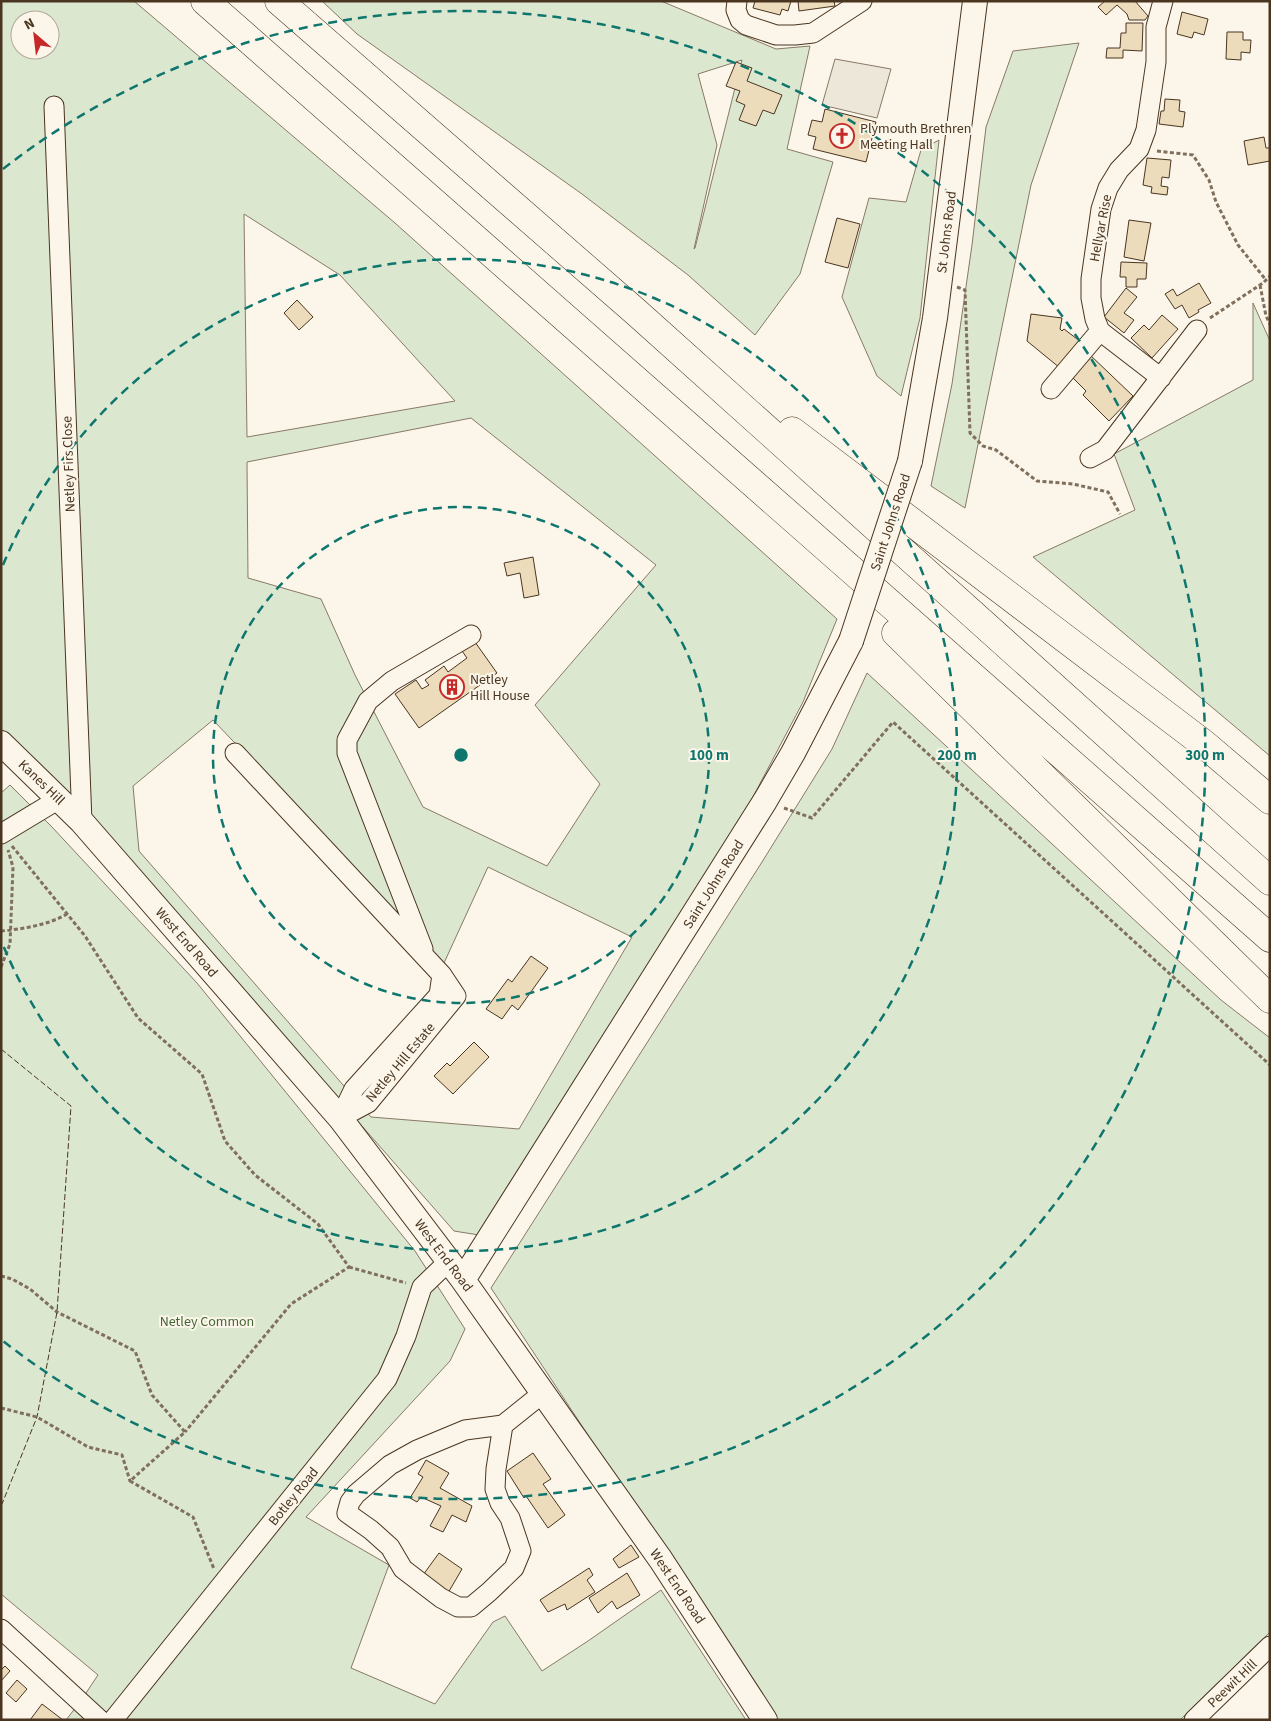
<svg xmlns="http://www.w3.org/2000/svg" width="1271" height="1721" viewBox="0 0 1271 1721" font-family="'Source Sans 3',sans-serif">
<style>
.green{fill:#dce7d0;stroke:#887966;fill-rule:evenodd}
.parking{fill:#ede7d9;stroke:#887966}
.building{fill:#ecdcbc;stroke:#4a3520}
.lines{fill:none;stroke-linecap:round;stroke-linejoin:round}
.minor-casing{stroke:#4a3520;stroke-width:21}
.major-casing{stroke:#4a3520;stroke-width:26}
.highway-casing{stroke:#4a3520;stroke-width:29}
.path{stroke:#7f6f5c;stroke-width:3;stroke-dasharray:4 2.5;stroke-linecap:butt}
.minor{stroke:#fbf6e9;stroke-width:19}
.major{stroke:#fbf6e9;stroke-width:24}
.highway{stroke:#fbf6e9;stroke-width:28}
.major-bridge-casing{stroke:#4a3520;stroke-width:26;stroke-linecap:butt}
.major-bridge{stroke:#fbf6e9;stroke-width:24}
.fence{stroke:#4a3520;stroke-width:1;stroke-dasharray:6 2.5;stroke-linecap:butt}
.ring{fill:none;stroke:#0f766e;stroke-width:2.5;stroke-dasharray:9 6}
.labels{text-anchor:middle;stroke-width:4;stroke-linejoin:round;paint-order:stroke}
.poi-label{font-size:14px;fill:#4a3520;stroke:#fbf6e9;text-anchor:start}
.street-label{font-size:14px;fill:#4a3520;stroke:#fbf6e9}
.park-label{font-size:14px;fill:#436837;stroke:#fbf6e9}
.centre{fill:#0f766e;stroke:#fbf6e9;stroke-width:2.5}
.ring-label{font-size:15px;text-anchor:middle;font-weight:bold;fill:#0f766e;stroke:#fbf6e9;stroke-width:4;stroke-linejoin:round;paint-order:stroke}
</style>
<rect width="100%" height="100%" fill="#fbf6e9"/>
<path class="green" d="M1,1H134L395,223L837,619L803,702L745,812L479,1235L454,1231L120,850L1,730ZM20,20H50V50H20ZM244,214L340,275L455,401L247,437ZM471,418L656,565L535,705L600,784L547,866L423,807L355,675L321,599L248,578L247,462ZM213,720L444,963L488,867L632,937L519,1129L371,1117L139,851L133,786Z
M322,1H661L776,49L810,46L787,149L833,162L800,274L755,335L688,275L582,194L357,34ZM742,60L695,248L694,249L717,145L698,74Z
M1079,43L1031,185L965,508L931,486L952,384L972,245L986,127L1013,51Z
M939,140L920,318L901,396L877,376L842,297L869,198L906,202L921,150Z
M1253,303L1270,341V756L1033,557L1135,510L1114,454L1253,380Z
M867,673L1221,1000L1270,1038V1632L1180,1720H776L491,1288L762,862L832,749Z
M10,785L52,827L197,983L415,1251L465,1329L450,1361L306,1517L389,1565L351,1668L435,1704L493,1622L505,1616L542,1671L588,1641L661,1590L746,1720H66L80,1702L98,1675L1,1594V793Z"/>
<path class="parking" d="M835,59L891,69L877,118L822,105Z"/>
<path class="building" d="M755,1H791L788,11L782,9L780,15L753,8Z
M798,1H834L835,6L799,11Z
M1105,1H1135L1148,16L1145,20H1129L1127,14L1117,5L1106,15L1098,7Z
M1182,12L1208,19L1204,35L1194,32L1192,38L1177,34Z
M1126,23H1143L1142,51L1123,50V58H1106L1107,48H1120L1121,33H1126Z
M1227,32H1243V40H1251L1250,53L1241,52V60L1226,59Z
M736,62L752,68L747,81L782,95L774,114L763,110L756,126L739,120L745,105L736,101L740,91L726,86Z
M1165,99L1180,100L1179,111L1185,112L1183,127L1159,124L1161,111H1164Z
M825,109L876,122L866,162L813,149L816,137L808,135L812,120L822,122Z
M1264,137L1266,148H1270V161L1248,165L1244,141Z
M1147,158L1171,160L1169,178L1162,177L1161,186L1168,187L1167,195L1151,193L1152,187L1143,185Z
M837,218L860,224L848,268L825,262Z
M1129,220L1151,223L1144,261L1124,257Z
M1121,262L1147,263L1146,279H1137V287H1126V277H1120Z
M1199,283L1211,303L1198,310L1199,312L1189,318L1182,305L1175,309L1165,294L1173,289L1177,296Z
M1126,288L1137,297L1124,313L1134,320L1124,333L1104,317Z
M297,300L313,317L299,330L284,313Z
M1031,314L1062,318L1060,329L1062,331L1064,329L1081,342L1060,368L1027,341Z
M1162,315L1178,329L1152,358L1131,338L1144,325L1149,330Z
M1088,353L1133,396L1109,421L1083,395L1086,391L1068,373Z
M533,557L539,595L524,598L520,573L507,576L504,563Z
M475,642L497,673L419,728L395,694L416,680L422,689L429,685L425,680L444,666L448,672L467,658L462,651Z
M531,956L548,968L518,1010L512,1005L502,1019L486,1009L508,979L512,982Z
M474,1042L489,1057L453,1094L434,1076L447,1063L450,1066Z
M533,1453L551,1479L543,1484L565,1515L548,1528L526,1496L524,1498L507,1471Z
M426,1460L449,1473L440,1488L472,1506L466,1522L452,1515L443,1532L430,1526L441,1506L421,1497L417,1502L410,1498L423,1477L418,1474Z
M631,1545L639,1557L619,1568L613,1559Z
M439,1553L462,1569L448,1593L423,1575Z
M589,1568L593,1575L587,1580L595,1592L567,1610L565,1604L548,1612L540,1600Z
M627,1573L640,1595L617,1609L612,1601L598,1613L589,1598Z
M5,1666L10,1671L1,1681V1670Z
M17,1680L27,1689L16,1702L6,1693Z
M42,1704L63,1720H30Z"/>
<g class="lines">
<defs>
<path id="minor" d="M737,1L736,10L740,20L746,25L776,35H795L813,33L862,1
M54,106L82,822
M1161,378L1100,331L1095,319L1091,298V279L1101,209L1108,188L1119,170L1139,149L1146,130L1156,62V27L1163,1
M1051,389L1100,331
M1090,458L1105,450L1197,330
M235,753L442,975L456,996L368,1103L340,1118
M1,834L59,799
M423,949L347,753V740L368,701L392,681L471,635
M340,1118L354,1089L439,995L442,975
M503,1425L496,1469L495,1489L500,1503L510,1518L521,1551L514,1568L489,1592L471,1607H458L441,1598L403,1569L390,1547L371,1530L347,1513L350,1502L356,1494L390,1465L417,1450L465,1430L503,1425L543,1393
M1,1629L100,1720
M113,1720L387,1379L406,1336L422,1287L449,1261
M1194,1720L1270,1646"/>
<path id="major" d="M910,461L935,318L975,1
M1,743L82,822L340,1118L463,1280L661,1560L765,1720
M463,1280L765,801L793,753L851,641"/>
<path id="highway" d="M205,1L1270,938
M279,1L636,312L1270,881
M792,431L1204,744L1270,800
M896,633L1270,999"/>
</defs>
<use href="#minor" class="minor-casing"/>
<use href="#major" class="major-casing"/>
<use href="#highway" class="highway-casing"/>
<path class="path" d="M1157,151L1193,155L1209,180L1216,202L1238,245L1266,280
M1260,285L1266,316L1270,324
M957,287L965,290L970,433L983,446L996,450L1037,481L1073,484L1108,492L1120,514
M1210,318L1263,283L1270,276
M784,808L812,818L893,722L1270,1065
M12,846L85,936L138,1018L202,1074L225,1141L255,1175L318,1224L349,1267L291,1304L185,1432
M1,931C23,929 48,925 67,914
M1,967L10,944L13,867L8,850
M349,1267L406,1283
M1,1276L12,1279L30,1289L57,1312L135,1351L152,1395L185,1432L130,1481L193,1517L214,1569
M1,1408L37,1417L88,1447L122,1455L130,1481"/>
<use href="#minor" class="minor"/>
<use href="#major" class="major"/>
<use href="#highway" class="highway"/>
<defs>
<path id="major-bridge" d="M851,641L910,461"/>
</defs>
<use href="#major-bridge" class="major-bridge-casing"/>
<use href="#major-bridge" class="major-bridge"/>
<path class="fence" d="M1,1049L71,1106L57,1312L37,1417L2,1504L1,1503"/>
</g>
<g class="ring">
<circle cx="461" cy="755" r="248"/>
<path d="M3 565A496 496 0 1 1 3 945"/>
<path d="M3 169A744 744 0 1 1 3 1341"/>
</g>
<defs>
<symbol id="church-ring" viewBox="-11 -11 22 22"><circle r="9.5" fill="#fbf6e9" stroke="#c62828" stroke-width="1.5"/><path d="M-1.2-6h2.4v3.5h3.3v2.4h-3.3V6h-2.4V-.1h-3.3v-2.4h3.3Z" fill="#c62828"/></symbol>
<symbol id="building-ring" viewBox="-11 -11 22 22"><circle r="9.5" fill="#fbf6e9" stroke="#c62828" stroke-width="1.5"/><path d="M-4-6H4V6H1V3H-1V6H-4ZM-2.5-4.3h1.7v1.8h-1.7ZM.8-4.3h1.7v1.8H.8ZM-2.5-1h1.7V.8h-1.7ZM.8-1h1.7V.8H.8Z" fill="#c62828"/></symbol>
</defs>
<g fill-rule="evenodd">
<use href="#church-ring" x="828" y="122" width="28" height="28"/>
<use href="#building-ring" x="438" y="673" width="28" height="28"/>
</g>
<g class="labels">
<g class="poi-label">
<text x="860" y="133">Plymouth Brethren<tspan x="860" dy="16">Meeting Hall</tspan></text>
<text x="470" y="684">Netley<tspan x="470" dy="16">Hill House</tspan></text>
</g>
<g class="street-label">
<text transform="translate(1100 228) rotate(-79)" y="5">Hellyar Rise</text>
<text transform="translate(946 232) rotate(-83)" y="5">St Johns Road</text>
<text transform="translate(68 464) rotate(-92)" y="5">Netley Firs Close</text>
<text transform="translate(890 522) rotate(-72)" y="5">Saint Johns Road</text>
<text transform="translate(42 782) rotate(44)" y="5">Kanes Hill</text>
<text transform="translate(713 884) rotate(-58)" y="5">Saint Johns Road</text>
<text transform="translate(187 942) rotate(49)" y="5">West End Road</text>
<text transform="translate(400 1062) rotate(-50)" y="5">Netley Hill Estate</text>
<text transform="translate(444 1255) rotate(53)" y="5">West End Road</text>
<text transform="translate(293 1496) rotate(-51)" y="5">Botley Road</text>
<text transform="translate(678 1586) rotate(56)" y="5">West End Road</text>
<text transform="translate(1232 1683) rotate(-44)" y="5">Peewit Hill</text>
</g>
<g class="park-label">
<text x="207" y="1326">Netley Common</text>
</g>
</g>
<circle cx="461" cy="755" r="8" class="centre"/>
<g class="ring-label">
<text x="709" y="760">100 m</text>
<text x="957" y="760">200 m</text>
<text x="1205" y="760">300 m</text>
</g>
<rect width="1271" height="1721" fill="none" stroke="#4a3520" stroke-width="5"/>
<g transform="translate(35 35) rotate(332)"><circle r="24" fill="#fbf6e9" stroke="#b4a999"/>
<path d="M0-4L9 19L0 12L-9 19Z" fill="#c62828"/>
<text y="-8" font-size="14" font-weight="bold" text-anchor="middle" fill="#4a3520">N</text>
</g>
</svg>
